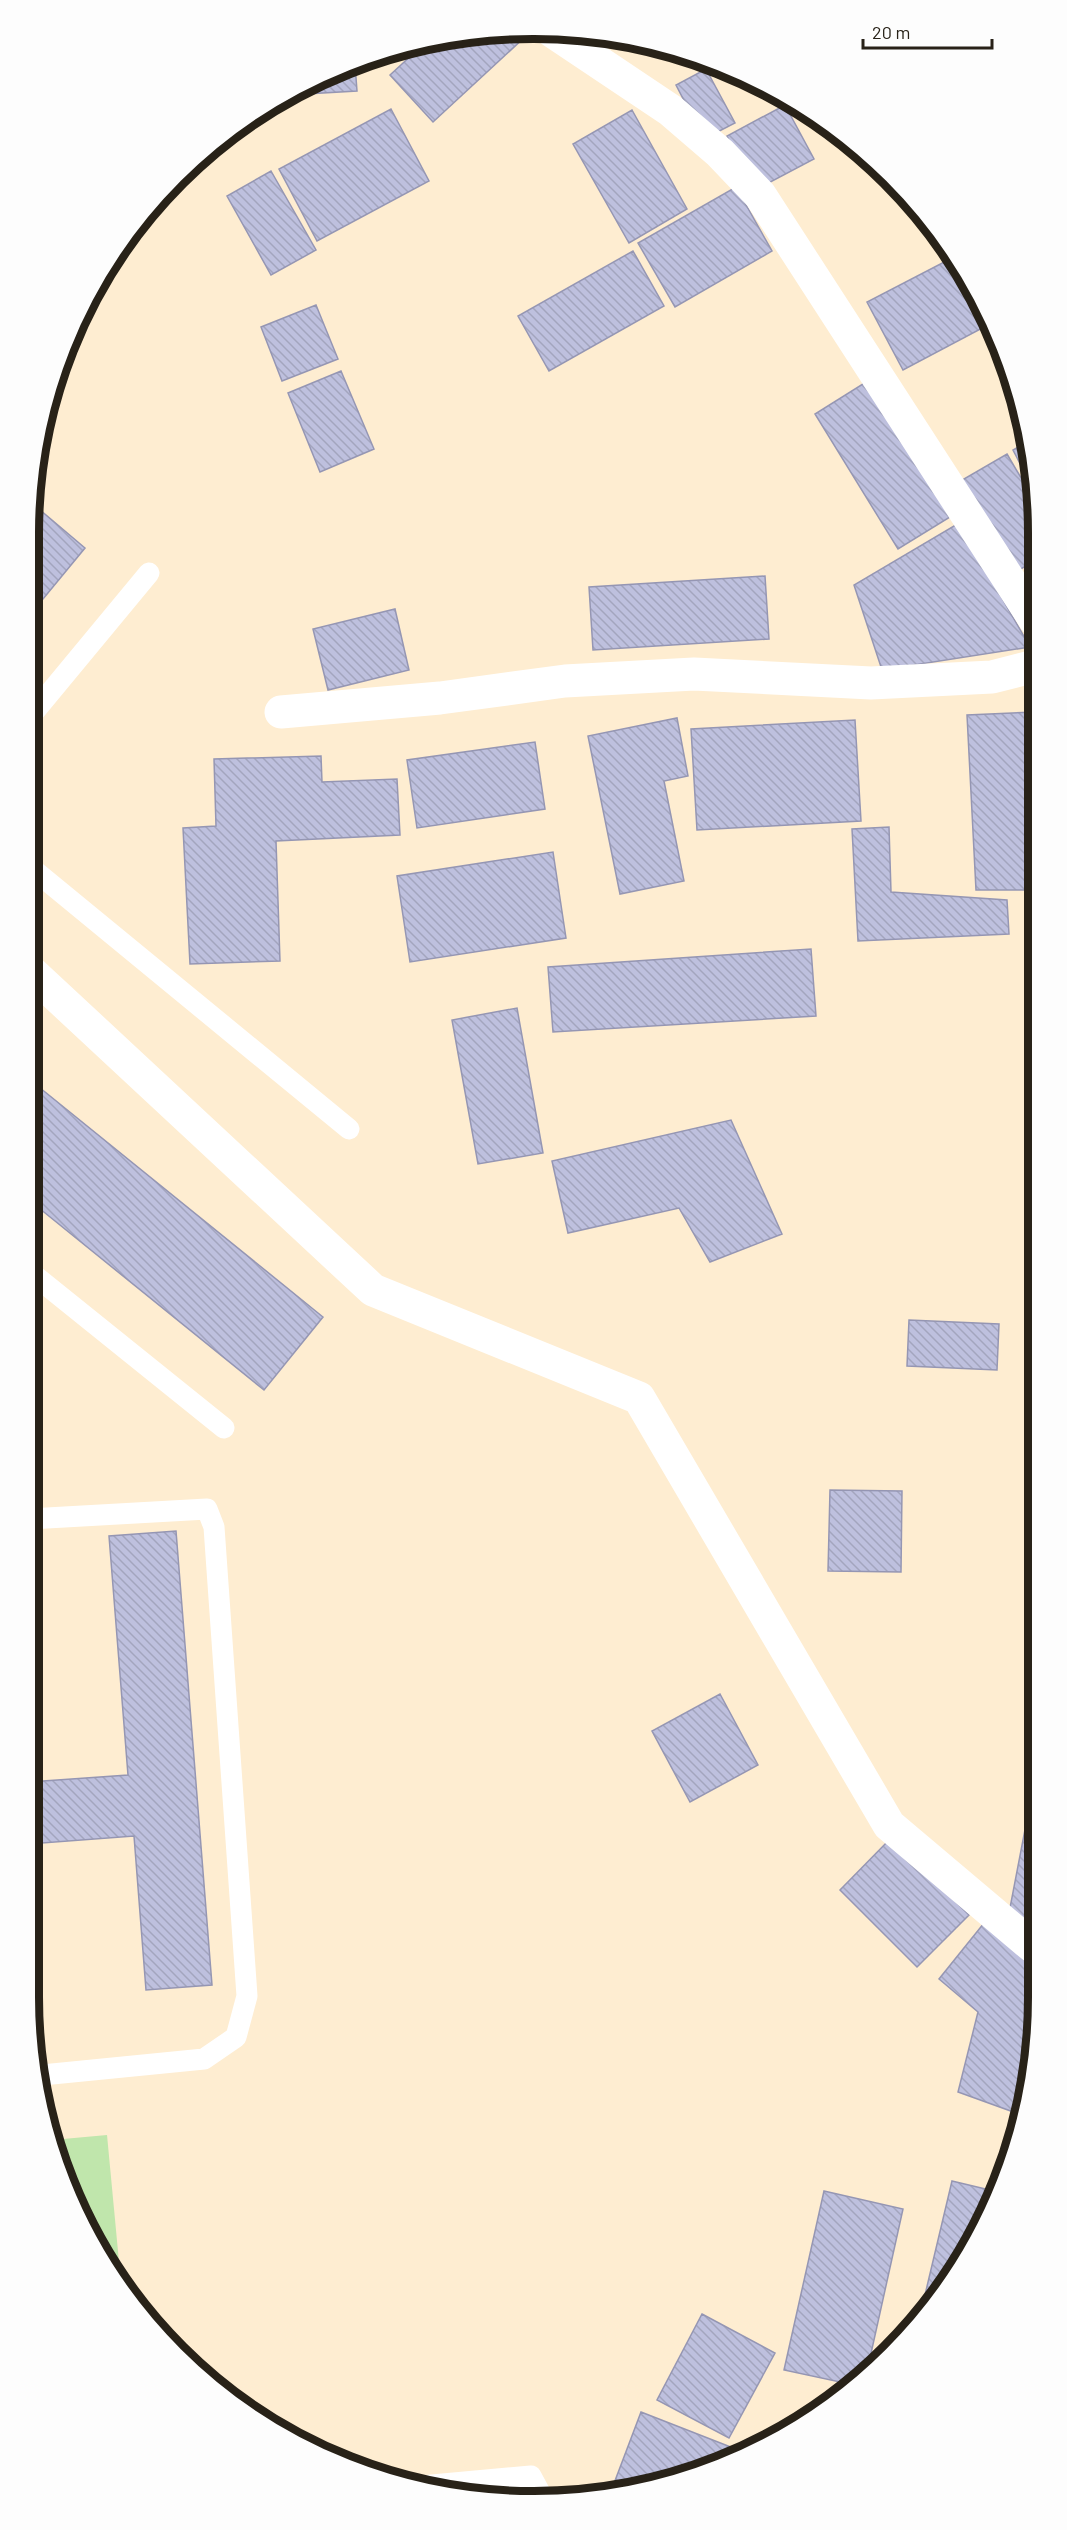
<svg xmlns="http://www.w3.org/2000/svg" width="1067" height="2530" viewBox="0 0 1067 2530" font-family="Barlow,sans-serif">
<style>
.garden{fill:#c0e6ac}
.building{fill:url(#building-back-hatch);stroke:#9596b3;stroke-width:1.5}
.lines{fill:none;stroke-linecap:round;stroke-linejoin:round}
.service{stroke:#fff;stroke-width:21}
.minor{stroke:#fff;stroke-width:33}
.rim{fill:none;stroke:#282218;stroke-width:8}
</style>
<defs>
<pattern id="building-back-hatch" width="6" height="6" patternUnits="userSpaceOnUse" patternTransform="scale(1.5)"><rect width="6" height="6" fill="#bec0de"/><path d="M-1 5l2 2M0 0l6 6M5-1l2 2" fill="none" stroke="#a3a5be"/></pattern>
</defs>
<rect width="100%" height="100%" fill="#feedd1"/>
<path class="garden" d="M107,2135L121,2283L96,2249L55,2159L52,2140Z"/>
<path class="building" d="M501,30H520L526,36L433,122L390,75L426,42Z
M355,64L357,91L287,95L310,80Z
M706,69L735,123L704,139L676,85Z
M785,105L814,159L755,190L727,136Z
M391,109L429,181L317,241L279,169Z
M632,110L687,209L629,243L573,144Z
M271,171L316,250L271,275L227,196Z
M736,187L772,251L675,307L638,243Z
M633,251L664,306L549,371L518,316Z
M950,259L990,324L903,370L867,302Z
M316,305L338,359L282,381L261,327Z
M62,357L66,361L55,374V371Z
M341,371L374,449L320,472L288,393Z
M866,382L950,517L898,549L815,414Z
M1027,442L1034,474L1027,477L1013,450Z
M1007,454L1034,500V561L1011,575L957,483Z
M33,504L85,548L29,616V533Z
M959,523L1030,647L882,670L854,585Z
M765,576L769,639L593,650L589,587Z
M395,609L409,670L328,690L313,629Z
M1035,712V890H976L967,715Z
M677,718L688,776L664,781L684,881L620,894L588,736Z
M855,720L861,821L697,830L691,729Z
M535,742L545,809L417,828L407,760Z
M321,756L322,782L397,779L400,835L276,841L280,961L190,964L183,828L216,826L214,759Z
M889,827L891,892L1007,900L1009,934L858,941L852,829Z
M553,852L566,938L410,962L397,876Z
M811,949L816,1016L553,1032L548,967Z
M517,1008L543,1153L478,1164L452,1020Z
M29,1079L323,1317L264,1390L29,1200Z
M731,1120L782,1234L710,1262L679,1208L568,1233L552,1161Z
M909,1320L999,1324L997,1370L907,1366Z
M830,1490L902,1491L901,1572L828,1571Z
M176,1531L212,1985L146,1990L134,1836L29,1844V1782L128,1775L109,1536Z
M720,1694L758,1765L690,1802L652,1731Z
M1038,1764V1787L1033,1786Z
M1032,1793L1038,1794V1929L1009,1913Z
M891,1838L969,1915L917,1967L840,1890Z
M984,1923L1038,1968V1996L1019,2114L958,2092L978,2012L939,1979Z
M952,2181L994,2191L934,2304L919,2320Z
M824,2191L903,2209L866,2376L854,2385L784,2370Z
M702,2314L775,2353L729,2438L657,2400Z
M641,2412L741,2451L632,2492L610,2494Z"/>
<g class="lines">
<path class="service" d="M29,718L149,573
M29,866L349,1129
M29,1271L224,1428
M29,1519L207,1509L214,1527L247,1996L236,2037L204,2059L42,2075
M421,2486L531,2476L544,2500"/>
<path class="minor" d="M552,31L670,110L720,153L760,195L1035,620
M281,712L440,698L565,681L694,674L871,683L992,677L1035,666
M29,970L373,1290L639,1398L889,1825L1038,1951"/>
</g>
<path d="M0 0H1067V2530H0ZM533 39H534A494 494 0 0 1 1028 533V1997A494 494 0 0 1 534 2491H533A494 494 0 0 1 39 1997V533A494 494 0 0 1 533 39Z" fill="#fdfdfd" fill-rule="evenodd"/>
<path class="rim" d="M533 39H534A494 494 0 0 1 1028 533V1997A494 494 0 0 1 534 2491H533A494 494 0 0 1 39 1997V533A494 494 0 0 1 533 39Z"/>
<path d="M863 39v9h129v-9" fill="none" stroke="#282218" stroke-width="3"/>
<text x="872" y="39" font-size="18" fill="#282218" stroke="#fdfdfd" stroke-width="4.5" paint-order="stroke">20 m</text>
</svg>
